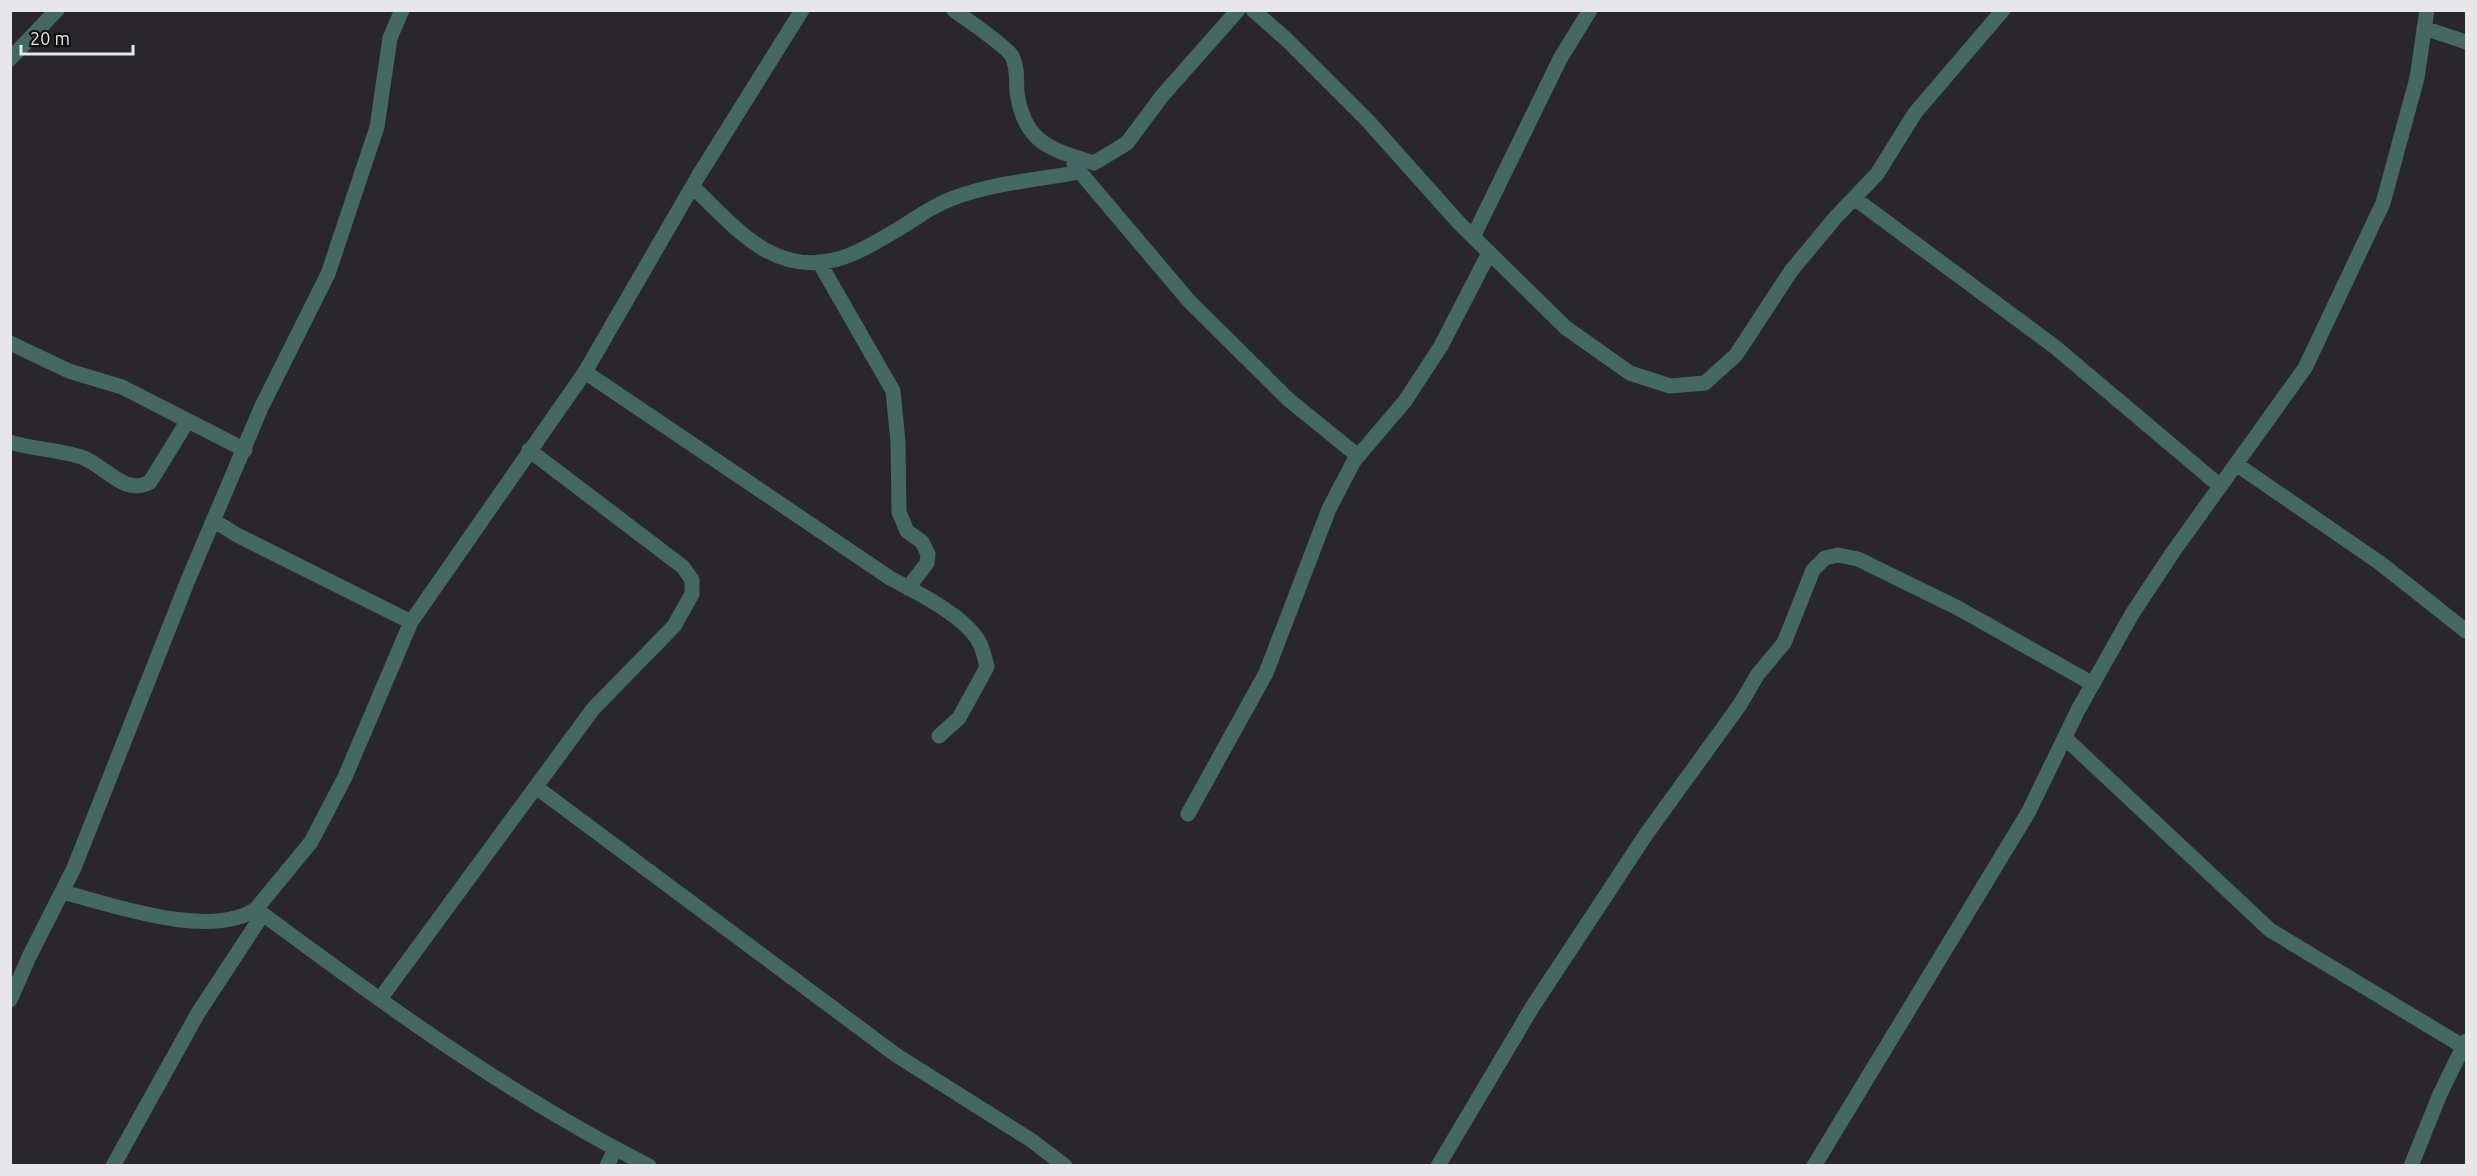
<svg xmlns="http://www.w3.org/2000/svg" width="2477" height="1176" viewBox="0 0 2477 1176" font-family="Ubuntu,sans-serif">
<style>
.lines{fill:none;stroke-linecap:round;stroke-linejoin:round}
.street{stroke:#466862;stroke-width:15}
</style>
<rect width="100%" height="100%" fill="#29272b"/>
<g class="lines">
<path class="street" d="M954,10C967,20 1005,45 1012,56C1018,68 1016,79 1017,92C1024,143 1050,149 1094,163L1127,143L1162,96L1238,10
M1253,10L1286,39L1368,121L1459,223L1566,328L1630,373L1670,386L1705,383L1736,355L1791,271L1835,218L1877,174L1915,113L2003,10
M2424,28L2466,42
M10,59L57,10
M1074,165L1189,301L1289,400L1358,456
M693,187C735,227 773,277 838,259C857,254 878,241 895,231C911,222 926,210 942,203C981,184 1037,180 1080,172
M1854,198L2055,347L2220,486
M1473,237L1560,59L1590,10
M819,262L893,391L898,442L899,512L907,531L922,542L928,554L927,563L908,588
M10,343L69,371L122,387L245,450
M585,372L890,578C916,592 962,614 978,640C983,648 985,659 987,667L959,718L939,736
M10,442C34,450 60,449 84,458C106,467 125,496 150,482L187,422
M2236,464L2380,563L2466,631
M213,520L237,535L411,622
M2065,738L2270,930L2464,1047
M536,787L896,1055L1031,1140L1065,1166
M1188,814L1266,673L1329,509L1354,461L1405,401L1441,346L1489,253
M63,892C112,905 211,940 256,909L311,842L345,777L411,622L585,372L699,175L802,10
M256,909C381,1002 510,1096 649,1166
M380,999L593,709L674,626L692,594V580L683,567L529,450
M10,1000L29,957L74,868L188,580L261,408L328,274L377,127L390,38L402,10
M113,1166L198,1013L263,914
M607,1166L615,1149
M1438,1166L1533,1006L1647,833L1739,706L1758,674L1784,643L1813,570L1825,558L1838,555L1858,559L1958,608L2093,684
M1814,1166L2028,813L2078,710L2132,614L2173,552L2305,368L2383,203L2417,78L2427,10
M2411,1166L2440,1094L2466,1041"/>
</g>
<rect width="2477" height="1176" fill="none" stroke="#e7e6e9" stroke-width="24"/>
<path d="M21 45v9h112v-9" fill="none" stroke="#e7e6e9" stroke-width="3"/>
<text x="30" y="45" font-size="18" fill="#e7e6e9" stroke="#111112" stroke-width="4.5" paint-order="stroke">20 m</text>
</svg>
